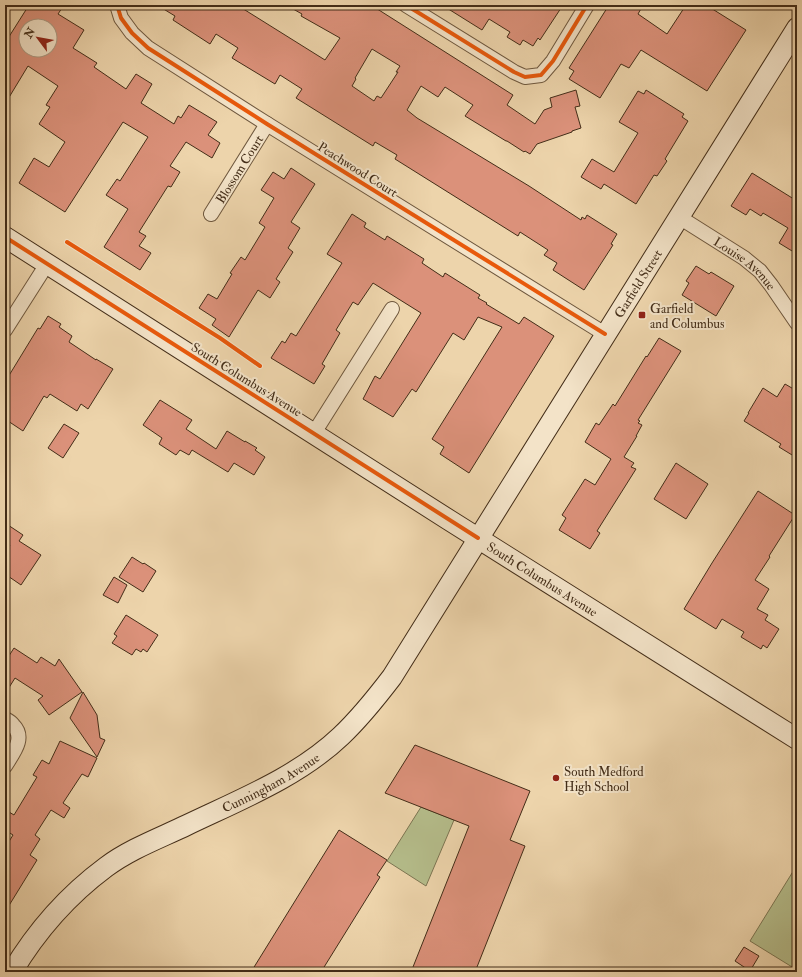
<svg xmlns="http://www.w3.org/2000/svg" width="802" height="977" viewBox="0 0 802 977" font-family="'IM FELL Double Pica',serif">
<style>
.green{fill:#b5bd8b;stroke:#7c7552}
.building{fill:#db917a;stroke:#432d18;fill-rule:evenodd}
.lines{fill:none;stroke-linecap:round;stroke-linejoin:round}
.street-casing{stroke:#6e573d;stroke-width:16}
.secondary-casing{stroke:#432d18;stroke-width:22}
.street{stroke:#f3e3c8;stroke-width:14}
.secondary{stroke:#f3e3c8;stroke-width:20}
.cycleway-casing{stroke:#f3e3c8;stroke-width:6}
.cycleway{stroke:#e8590c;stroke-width:4}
.poi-dot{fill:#8f2418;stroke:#f3e3c8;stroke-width:1.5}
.labels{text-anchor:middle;stroke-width:4;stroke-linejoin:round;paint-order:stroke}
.street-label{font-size:13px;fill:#432d18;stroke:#f3e3c8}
.poi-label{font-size:13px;fill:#432d18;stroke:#f3e3c8;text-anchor:start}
</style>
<rect width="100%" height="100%" fill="#edd4ab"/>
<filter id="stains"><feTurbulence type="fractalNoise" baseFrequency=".005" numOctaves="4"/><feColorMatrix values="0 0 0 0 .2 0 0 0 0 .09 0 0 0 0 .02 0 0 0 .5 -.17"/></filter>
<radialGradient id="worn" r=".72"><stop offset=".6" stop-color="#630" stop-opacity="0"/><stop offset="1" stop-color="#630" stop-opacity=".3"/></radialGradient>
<path class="green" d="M421,807L454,820L426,886L387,861Z
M797,865V970L750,941Z"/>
<path class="building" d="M29,5H64L58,14L84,30L73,48L97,63L94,67L126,89L136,74L152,84L141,103L174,124L178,116L181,118L189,105L217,122L208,135L220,143L212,158L186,142L170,166L180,172L171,187L168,186L139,232L146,236L139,246L151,253L140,270L104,247L128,209L106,195L117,179L120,181L148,137L123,122L65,212L19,183L34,158L49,167L65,142L39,124L50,107L46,105L58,86L28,66L5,104V43ZM26,26H50V50H26Z
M157,5H237L325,60L340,38L301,16L302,14L286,5H371L513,95L507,105L535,124L544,110L552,107L550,98L576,90L580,106L575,107L581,128L572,131V132L537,144L530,154L525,151L524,152L507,141H506L465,116L473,105L445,87L438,97L421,86L407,110L417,118L529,186L581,220L582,217L585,219L587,215L617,234L611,244L613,245L584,290L553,270L557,263L544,255L548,250L520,232L518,236L395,159L397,155L375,142L373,146L296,98L302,89L280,75L275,84L232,58L238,48L216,34L210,44L173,20L175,16ZM372,49L400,66L396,72H398L381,98L377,96L374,101L352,86L356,79L355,78Z
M442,5H563L540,40L538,38L533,46L523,40L520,45L507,37L510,32L489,19L482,30Z
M609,5H643L638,14L667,34L686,5H706L746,30L707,91L641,50L629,68L621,64L600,98L569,79L574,71L569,68Z
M646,90L684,114L682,117L688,121L665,159L667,161L657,176L654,175L636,204L604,184L601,189L581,177L592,159L614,172L638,133L619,122L638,91L644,94Z
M291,168L315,184L291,222L300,228L288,248L293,252L276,279L280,282L270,298L258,290L229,337L212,325L216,319L199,308L208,294L217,299L232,274L230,273L241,257L245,260L265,227L259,223L274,198L261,190L273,172L284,179Z
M752,173L797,201V254L779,243L788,228L763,213L761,216L750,209L746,215L731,206Z
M352,214L366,223L364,227L385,240L387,236L424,259L422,263L443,277L445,273L480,295L478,298L487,303L486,304L519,324L524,317L554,336L469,473L440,454L444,447L432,439L502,327L478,317L464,340L453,333L416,392L412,389L393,417L363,399L375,376L380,379L421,313L373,283L358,305L353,302L336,330L340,333L322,364L325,366L314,384L271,358L282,341L285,343L291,333L296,336L342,263L327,254Z
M696,266L709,274L711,272L734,286L716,316L682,295L689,283L686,281Z
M48,316L61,324L59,327L72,336L69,342L96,360V359L113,369L88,409L81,404L77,411L50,394L47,398L44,396L23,431L5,419V382L38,328L40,329Z
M659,338L681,351L638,420L640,421L638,423L642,425L636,436H637L624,457L634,463L631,467L636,469L597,531L600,533L590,549L559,530L566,518L562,515L585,479L595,485L611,459L585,442L596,423L599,425L613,404L615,406L646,356L647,357Z
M785,384L797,391V458L779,447L781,444L744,421L749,413H748L763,388L777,397Z
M160,400L192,420L186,429L216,449L227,431L245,442V441L257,448L255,450L265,457L254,475L234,463L228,472L192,450L189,455L180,450L176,455L159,444L162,438L143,425Z
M64,424L79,433L63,458L48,448Z
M676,463L708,484L686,519L654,499Z
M758,491L795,515L769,556L770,557L755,580L769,589L757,609L768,615L765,620L779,629L767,648L763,645L761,649L741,637L744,632L722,619L716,629L684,609L712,563Z
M5,523L23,535L19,541L41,555L21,585L5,574V552L10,545L5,541Z
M132,557L143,564L144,563L156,571L143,592L119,577Z
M114,577L127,585L118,603L103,595Z
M126,615L158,635L147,652L143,649L141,652L136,649L132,655L112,643L117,636L114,634Z
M14,648L37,663L41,657L55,666L59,659L82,692L49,715L38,700L43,696L15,678L5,694V662Z
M83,692L97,715L100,738L105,740L97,757L70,718Z
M60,741L97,758L88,777L82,774L63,803L70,808L64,818L51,810L35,835L40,839L30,855L37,860L5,912V848L13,835L5,830V819L9,812L14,815L37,777L33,775L42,760L49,764Z
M415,745L530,791L510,840L525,846L475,972H411L469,826L385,793Z
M339,830L387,860L377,875L380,877L321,972H251Z
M744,947L759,956L750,971L735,961Z"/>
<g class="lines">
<defs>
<g id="street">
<path d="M117,5L121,18L132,33L148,48L267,124L605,334"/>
<path d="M406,5L514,72L525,77L541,75L553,61L587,5"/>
<path id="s1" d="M211,214L267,124"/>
<path id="s2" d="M679,217L744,258L760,271L771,285L797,323"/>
<path d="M5,330L47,264"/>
<path d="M314,433L392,309"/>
<path d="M5,719C7,720 11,722 13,725C26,738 13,753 5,766"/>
</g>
<g id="secondary">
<path id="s3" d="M5,237L449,520L797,739"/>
<path id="s4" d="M12,972C37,930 67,896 106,867C130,849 160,838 187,825C239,800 298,777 341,736C360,718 376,698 392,677L797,28"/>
</g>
</defs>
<use href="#street" class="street-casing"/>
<use href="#secondary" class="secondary-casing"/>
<use href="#street" class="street"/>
<use href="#secondary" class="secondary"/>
<defs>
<path id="cycleway" d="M117,5L121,18L132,33L148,48L267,124L605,334
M406,5L514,72L525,77L541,75L553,61L587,5
M5,237L478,538
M67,242L220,338L260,366"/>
</defs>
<use href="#cycleway" class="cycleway-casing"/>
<use href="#cycleway" class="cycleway"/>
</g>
<g class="poi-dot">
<rect x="638" y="311" width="8" height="8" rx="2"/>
<circle cx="556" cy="778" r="4"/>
</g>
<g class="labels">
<g class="street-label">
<text dy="5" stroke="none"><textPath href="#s1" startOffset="53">Blossom Court</textPath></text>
<text transform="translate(358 169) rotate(32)" y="5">Peachwood Court</text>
<text dy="5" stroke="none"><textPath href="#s2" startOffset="81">Louise Avenue</textPath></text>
<text dy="5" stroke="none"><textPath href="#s4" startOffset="954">Garfield Street</textPath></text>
<text transform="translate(247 379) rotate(32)" y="5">South Columbus Avenue</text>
<text dy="5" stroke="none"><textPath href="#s3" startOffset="637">South Columbus Avenue</textPath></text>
<text dy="5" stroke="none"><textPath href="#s4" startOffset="327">Cunningham Avenue</textPath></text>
</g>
<g class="poi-label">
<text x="650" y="313">Garfield<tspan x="650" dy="15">and Columbus</tspan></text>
<text x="564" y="776">South Medford<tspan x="564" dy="15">High School</tspan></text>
</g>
</g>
<rect width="802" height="977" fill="none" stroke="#edd4ab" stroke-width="20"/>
<rect x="6" y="6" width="790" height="965" fill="none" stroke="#432d18" stroke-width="2"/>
<rect x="10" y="10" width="782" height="957" fill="none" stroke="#432d18"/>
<g transform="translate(38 38) rotate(302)"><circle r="19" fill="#f3e3c8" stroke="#ad9a82"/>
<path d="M0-3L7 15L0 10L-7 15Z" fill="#8f2418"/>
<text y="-6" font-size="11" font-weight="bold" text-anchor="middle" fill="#432d18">N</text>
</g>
<rect width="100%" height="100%" filter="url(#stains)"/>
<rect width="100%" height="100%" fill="url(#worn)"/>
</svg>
